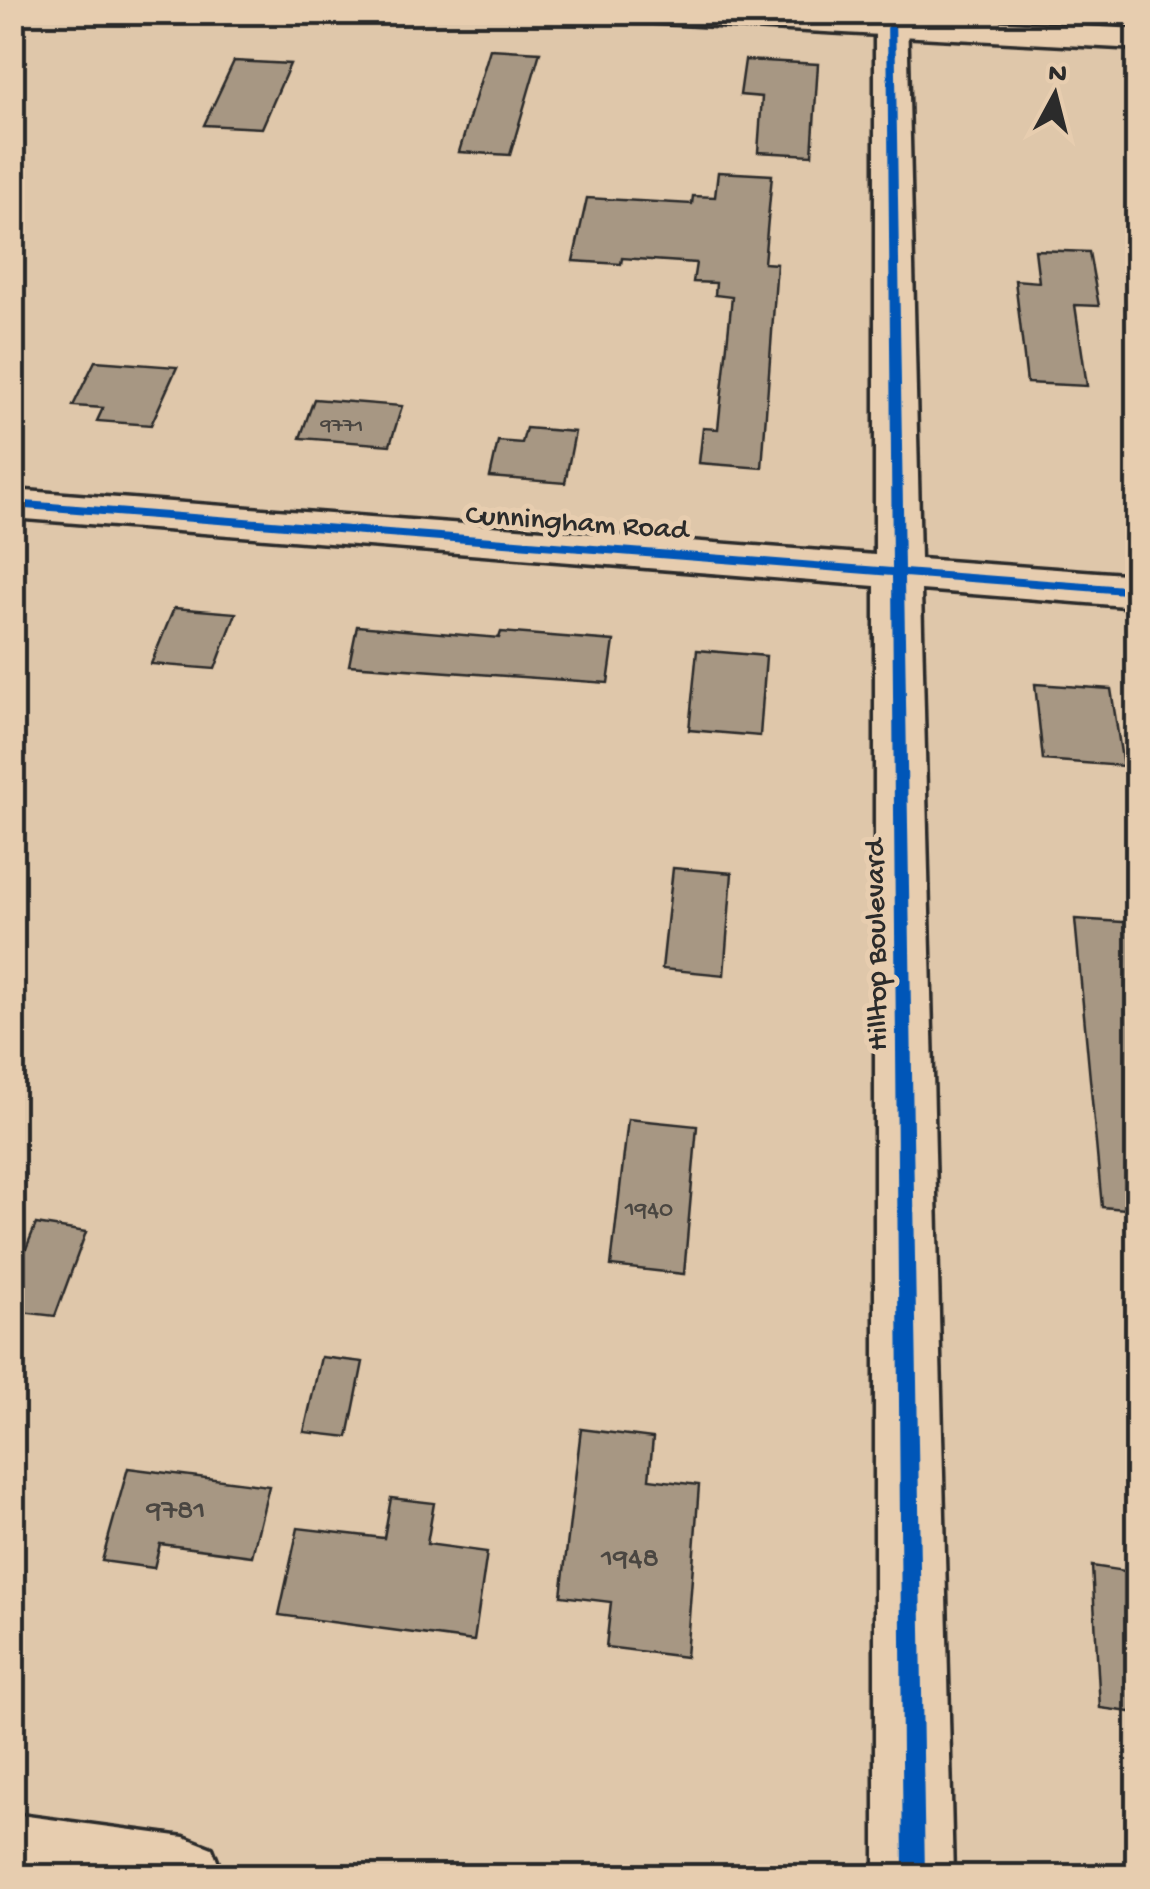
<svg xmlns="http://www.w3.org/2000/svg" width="1150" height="1889" viewBox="0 0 1150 1889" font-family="'Gochi Hand',sans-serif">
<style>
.building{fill:#a79783;stroke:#2b2b2b;stroke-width:2.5}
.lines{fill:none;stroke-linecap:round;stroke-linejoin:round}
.minor-casing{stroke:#2b2b2b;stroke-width:7}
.tertiary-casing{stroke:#2b2b2b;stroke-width:7}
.minor{fill:#e7cdaf;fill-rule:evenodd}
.tertiary{fill:#e7cdaf;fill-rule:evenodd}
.cycleway-casing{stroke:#e7cdaf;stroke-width:6}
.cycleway{fill:#0057b8;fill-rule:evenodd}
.labels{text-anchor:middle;stroke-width:10;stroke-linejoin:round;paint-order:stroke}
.far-number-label{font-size:22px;fill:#4a4641}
.number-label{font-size:25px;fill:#4a4641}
.street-label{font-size:30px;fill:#2b2b2b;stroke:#e7cdaf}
.near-number-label{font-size:30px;fill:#4a4641}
</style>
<rect width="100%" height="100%" fill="#dfc7aa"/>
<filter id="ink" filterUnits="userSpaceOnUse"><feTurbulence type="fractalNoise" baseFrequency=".01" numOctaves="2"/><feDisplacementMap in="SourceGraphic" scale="20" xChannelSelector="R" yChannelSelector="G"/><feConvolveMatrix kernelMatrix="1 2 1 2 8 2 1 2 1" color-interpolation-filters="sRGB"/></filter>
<g filter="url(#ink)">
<path class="building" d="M490,49L540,52L510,155L459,152Z
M745,60L818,64L812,155L758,152L762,97L740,95Z
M234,61L290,64L262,128L204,125Z
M718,172L772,175L764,263L777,264L762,468L699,463L703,428L718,429L732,297L715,295L716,283L693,282L696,263L622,258L621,264L573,261L587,198L692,204L693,196L715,197Z
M1035,250L1089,252L1099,306L1075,305L1087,386L1027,383L1015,280L1039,282Z
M95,361L177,367L151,425L97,421L103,408L73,406Z
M314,399L402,406L390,445L300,438Z
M526,428L575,432L565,483L490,477L498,441L522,443Z
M174,608L236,613L215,669L151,664Z
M357,626L499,638L501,632L614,641L608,683L349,665Z
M697,650L766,656L760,736L689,730Z
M1035,684L1111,689L1123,766L1043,760Z
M673,868L732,873L724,975L662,969Z
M1075,919L1138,923V1210L1102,1207Z
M628,1119L697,1126L684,1274L611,1266Z
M36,1224L86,1232L55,1316L12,1311V1283Z
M321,1357L363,1362L348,1437L304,1432Z
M581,1429L653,1438L649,1479L699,1485L686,1657L606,1647L611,1602L561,1596Z
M128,1468L269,1486L252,1556L160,1544L154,1568L102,1561Z
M391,1498L434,1503L427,1544L487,1552L474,1641L279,1615L298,1528L384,1538Z
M1092,1566L1138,1573V1713L1100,1708Z"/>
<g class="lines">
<defs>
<path id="minor" d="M875,12H907L920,559L1138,575V607L921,590L953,1876H875V586L12,518V490L875,555Z
M12,1814L184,1837L212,1848L223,1876H12Z"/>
<path id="tertiary" d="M610,12H814L1138,29V49L625,21Z"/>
</defs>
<use href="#minor" class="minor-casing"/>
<use href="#tertiary" class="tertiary-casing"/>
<use href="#minor" class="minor"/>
<use href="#tertiary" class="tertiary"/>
<defs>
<path id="cycleway" d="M887,12H895L904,569L1138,587V595L904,577L925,1876H903L892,576L12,508V500L892,568Z"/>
</defs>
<use href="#cycleway" class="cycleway-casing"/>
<use href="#cycleway" class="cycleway"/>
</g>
</g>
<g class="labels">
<g class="far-number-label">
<text x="342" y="431">9771</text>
</g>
<g class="number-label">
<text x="649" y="1216">1940</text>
</g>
<g class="street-label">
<text transform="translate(577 520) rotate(4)" y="10">Cunningham Road</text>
<text transform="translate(874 945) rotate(-91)" y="10">Hilltop Boulevard</text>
</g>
<g class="near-number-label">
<text x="176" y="1518">9781</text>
<text x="630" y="1566">1948</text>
</g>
</g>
<rect width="1150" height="1889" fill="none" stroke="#e7cdaf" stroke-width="50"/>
<rect x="25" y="25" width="1100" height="1839" fill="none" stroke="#2b2b2b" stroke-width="4" filter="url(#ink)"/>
<g transform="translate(1055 95) rotate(7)" stroke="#e7cdaf" stroke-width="8" paint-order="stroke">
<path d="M0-8L18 38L0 25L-18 38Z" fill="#2b2b2b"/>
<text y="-15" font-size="28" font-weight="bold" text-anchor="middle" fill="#2b2b2b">N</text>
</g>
</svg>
